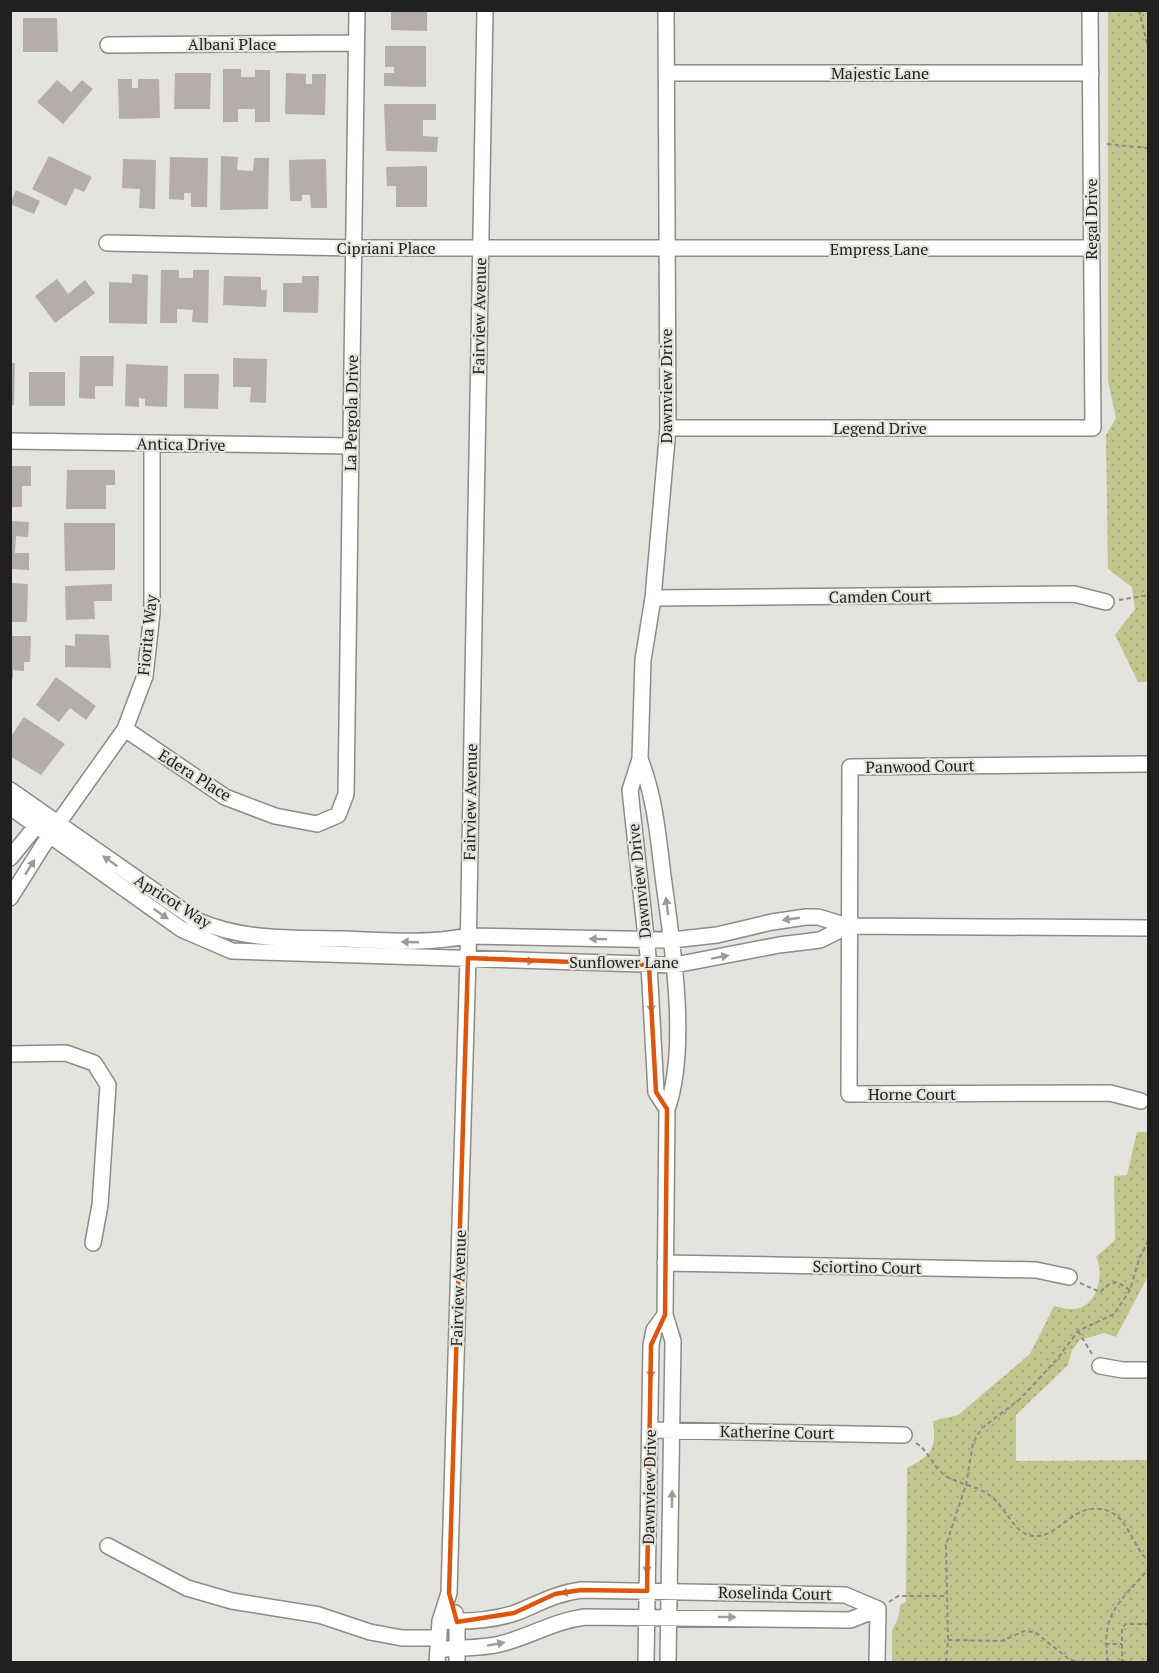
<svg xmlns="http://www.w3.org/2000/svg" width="1159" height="1673" viewBox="0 0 1159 1673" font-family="'PT Serif',serif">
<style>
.park{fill:url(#park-dots)}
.building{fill:#b4adab}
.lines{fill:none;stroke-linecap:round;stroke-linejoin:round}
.minor-casing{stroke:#8c8b85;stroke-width:18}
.path{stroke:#8d8b87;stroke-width:2;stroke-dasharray:4.5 3;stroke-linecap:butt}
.minor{stroke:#fff;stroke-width:15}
.oneway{fill:#9b9b9a}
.marked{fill:none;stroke:#de560d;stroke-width:4.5;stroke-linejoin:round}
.labels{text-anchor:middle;stroke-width:4.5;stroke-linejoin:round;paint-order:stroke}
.street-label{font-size:16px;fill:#21201e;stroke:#e5e3dd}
</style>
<defs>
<pattern id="park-dots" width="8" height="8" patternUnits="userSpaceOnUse" patternTransform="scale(1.5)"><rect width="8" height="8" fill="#c1c68e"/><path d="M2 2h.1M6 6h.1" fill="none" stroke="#a6aa7a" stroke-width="1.8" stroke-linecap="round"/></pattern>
</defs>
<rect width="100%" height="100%" fill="#e5e3dd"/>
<path class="park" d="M1108,11H1148V682H1138L1115,635L1135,609L1132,587L1108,569L1106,435L1116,418L1108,381Z
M1137,1132H1148V1276L1116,1337L1104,1333L1080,1340L1072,1350L1068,1365L1016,1415V1461L1148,1460V1662H892V1630L898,1619L900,1605L906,1602L907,1468C931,1456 937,1449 933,1421L958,1415L1030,1354L1054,1306C1063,1308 1072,1311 1082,1307C1099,1299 1104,1272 1096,1257L1115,1240L1114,1176L1127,1175Z"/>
<path class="building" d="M391,10H427V31L391,30Z
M23,18H57L58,52H23Z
M385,46H426V87L384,86V73H394V67H385Z
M223,69H241V77H255V70H270V122H255V109H238V122H223Z
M175,73H211L210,109H174Z
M286,73L306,74V84H312V74H326L325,115L285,114Z
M118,79H132V88H138V79H159L160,118L119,119Z
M57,80L71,92L82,80L93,89L63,124L37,102Z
M384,104H436V120H423V136L438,137L437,152L386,151Z
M49,156L92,177L84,192L75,188L66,206L32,189Z
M221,156L238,157L237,170L253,171L254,158H269L268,209L220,210Z
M170,157L208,158L207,207H191V193H184V200L169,199Z
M123,159L156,160L155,209L139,208L140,189L122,188Z
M326,159L327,208H311L310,195H302V201H290L289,160Z
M427,166V207H396V186H387L386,167Z
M16,190L40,201L34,214L10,204Z
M161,270H179V278H193V270H209L208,323L192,322L193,310L177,309V323H160Z
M132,274L148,275L147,324L109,323V282L132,283Z
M224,276L261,277V290H267L266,307L223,305Z
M302,276H319L318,313L283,312V283H302Z
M57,279L68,294L85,280L95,293L55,323L35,296Z
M80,356H114L113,386H95V399L79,398Z
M233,358L267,359L266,403L250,402L251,387H233Z
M10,363H15L14,405H10Z
M126,364L168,366L167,407L145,406V399L139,398V407L125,406Z
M29,372H65V406H29Z
M184,374H219L218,409L184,408Z
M10,466H31V486H22V507H10Z
M67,470H115V485H106V509H66Z
M10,521L29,522L28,537L16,536L15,553H29V570L10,569Z
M64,523H115V570L65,571Z
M10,583L28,584L27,622H10Z
M112,584V601H94L95,619L66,620L65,586Z
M75,634L109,635L111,668L65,667V645L75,646Z
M10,636H31L30,662H24V671L13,670V678H10Z
M56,677L96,706L86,720L70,708L59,722L36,705Z
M24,717L65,744L41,775L10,756V738Z"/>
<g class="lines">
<defs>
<path id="minor" d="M666,10L668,428L653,598L643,660L640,759L630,790L649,965L656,1092L667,1109
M108,45L356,43
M668,73H1091
M107,243L354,248H1091
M668,428H1093L1090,10
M10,441L351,446
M653,598L1074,594L1106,602
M125,729L225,797L275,816L317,824L338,815L346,794L357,10
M640,759C655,797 658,836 663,876C672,942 689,1047 667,1109L665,1315L673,1341L668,1662
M10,790L196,920C244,941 293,938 345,939C386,941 427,944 468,936L672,940L717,935L772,922L806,917H818L848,926L1148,928
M10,807L181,929L232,951L675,965L779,945L820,940L848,926
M10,858L37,825
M10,898L49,836L125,729L145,676L152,613V443
M10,1054L66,1053L94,1063L108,1085L100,1205L93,1243
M1141,1101L1110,1093L849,1094L850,767L1148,764
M665,1263L1036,1270L1069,1277
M1100,1366L1123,1370H1148
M650,1430L904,1435
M108,1546L187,1588L232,1601L319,1615L370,1632L402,1638H439
M455,1613L457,1622V1662
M440,1621C465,1622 491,1621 515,1613C539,1604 553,1594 581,1590L845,1595L878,1609
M438,1650C458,1647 480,1649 500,1644C529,1637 554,1621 585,1617L850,1620L878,1609
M437,1662L440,1621L449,1593L468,958L485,10
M646,1662L651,1345L654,1330L665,1315
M877,1662L878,1609"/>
</defs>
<use href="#minor" class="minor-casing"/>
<path class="path" d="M1139,10L1148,47
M1107,144L1148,148
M1119,600L1148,595
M1080,1283L1100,1292L1108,1285L1117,1282L1130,1290
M1078,1331L1092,1354
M916,1443C930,1452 932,1467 946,1476C959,1484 976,1486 988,1494C1003,1504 1012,1528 1026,1534C1052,1545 1068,1510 1092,1509C1127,1506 1129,1542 1148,1561
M889,1602L898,1596H947
M948,1640L1002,1641L1024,1631L1035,1632L1070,1660L1078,1662
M1105,1644H1122
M946,1662L948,1640L946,1545L966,1485L973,1443L982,1428L1020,1399L1058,1358L1078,1331L1114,1314L1130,1290L1139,1259L1148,1241
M1108,1662C1100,1613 1120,1603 1148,1569
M1125,1662L1122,1660V1628L1126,1624H1148"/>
<use href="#minor" class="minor"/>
</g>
<defs><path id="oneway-solid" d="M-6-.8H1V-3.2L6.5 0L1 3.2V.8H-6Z" transform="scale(1.5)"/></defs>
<g class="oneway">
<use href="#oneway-solid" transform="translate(110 861) rotate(-145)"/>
<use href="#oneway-solid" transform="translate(30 867) rotate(-58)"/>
<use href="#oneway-solid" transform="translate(667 906) rotate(-98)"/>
<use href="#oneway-solid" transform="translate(161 914) rotate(35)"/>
<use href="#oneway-solid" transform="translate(791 919) rotate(172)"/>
<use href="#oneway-solid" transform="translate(598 939) rotate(-179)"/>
<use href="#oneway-solid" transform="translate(410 942) rotate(-178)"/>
<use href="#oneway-solid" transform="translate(720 957) rotate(-10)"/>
<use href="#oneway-solid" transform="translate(526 961) rotate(2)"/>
<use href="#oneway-solid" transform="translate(651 1004) rotate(87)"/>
<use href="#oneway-solid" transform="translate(651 1370) rotate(91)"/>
<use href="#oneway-solid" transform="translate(672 1499) rotate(-89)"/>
<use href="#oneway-solid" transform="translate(647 1565) rotate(91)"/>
<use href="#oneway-solid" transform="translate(569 1592) rotate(170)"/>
<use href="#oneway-solid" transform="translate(727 1617) rotate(1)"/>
<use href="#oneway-solid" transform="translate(496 1644) rotate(-10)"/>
</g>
<path class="marked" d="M468,958L649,965L656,1092L667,1109L665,1315L651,1345L647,1591L581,1590L555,1594L514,1613L457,1622L449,1593Z"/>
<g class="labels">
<g class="street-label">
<text x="232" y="50">Albani Place</text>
<text x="880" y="79">Majestic Lane</text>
<text transform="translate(1091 219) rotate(-90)" y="6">Regal Drive</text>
<text x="386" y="254">Cipriani Place</text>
<text x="879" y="255">Empress Lane</text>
<text transform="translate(479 316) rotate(-89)" y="6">Fairview Avenue</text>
<text transform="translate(666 386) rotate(-90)" y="6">Dawnview Drive</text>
<text transform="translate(351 413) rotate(-89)" y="6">La Pergola Drive</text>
<text x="880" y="434">Legend Drive</text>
<text transform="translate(181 444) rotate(1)" y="6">Antica Drive</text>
<text transform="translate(880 596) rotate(-1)" y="6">Camden Court</text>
<text transform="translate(147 635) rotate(-84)" y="6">Fiorita Way</text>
<text transform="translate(920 766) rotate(-1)" y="6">Panwood Court</text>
<text transform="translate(195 775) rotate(32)" y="6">Edera Place</text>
<text transform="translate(470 802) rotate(-89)" y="6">Fairview Avenue</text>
<text transform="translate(639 881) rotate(-96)" y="6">Dawnview Drive</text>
<text transform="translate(173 901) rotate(32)" y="6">Apricot Way</text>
<text x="624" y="968">Sunflower Lane</text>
<text x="912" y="1100">Horne Court</text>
<text transform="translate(867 1267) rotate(1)" y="6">Sciortino Court</text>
<text transform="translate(458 1288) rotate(-88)" y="6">Fairview Avenue</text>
<text transform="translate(777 1432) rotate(1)" y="6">Katherine Court</text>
<text transform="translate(649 1487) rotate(-89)" y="6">Dawnview Drive</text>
<text transform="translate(775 1593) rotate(1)" y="6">Roselinda Court</text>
</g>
</g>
<rect width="1159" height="1673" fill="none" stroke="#21201e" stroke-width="24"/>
</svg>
